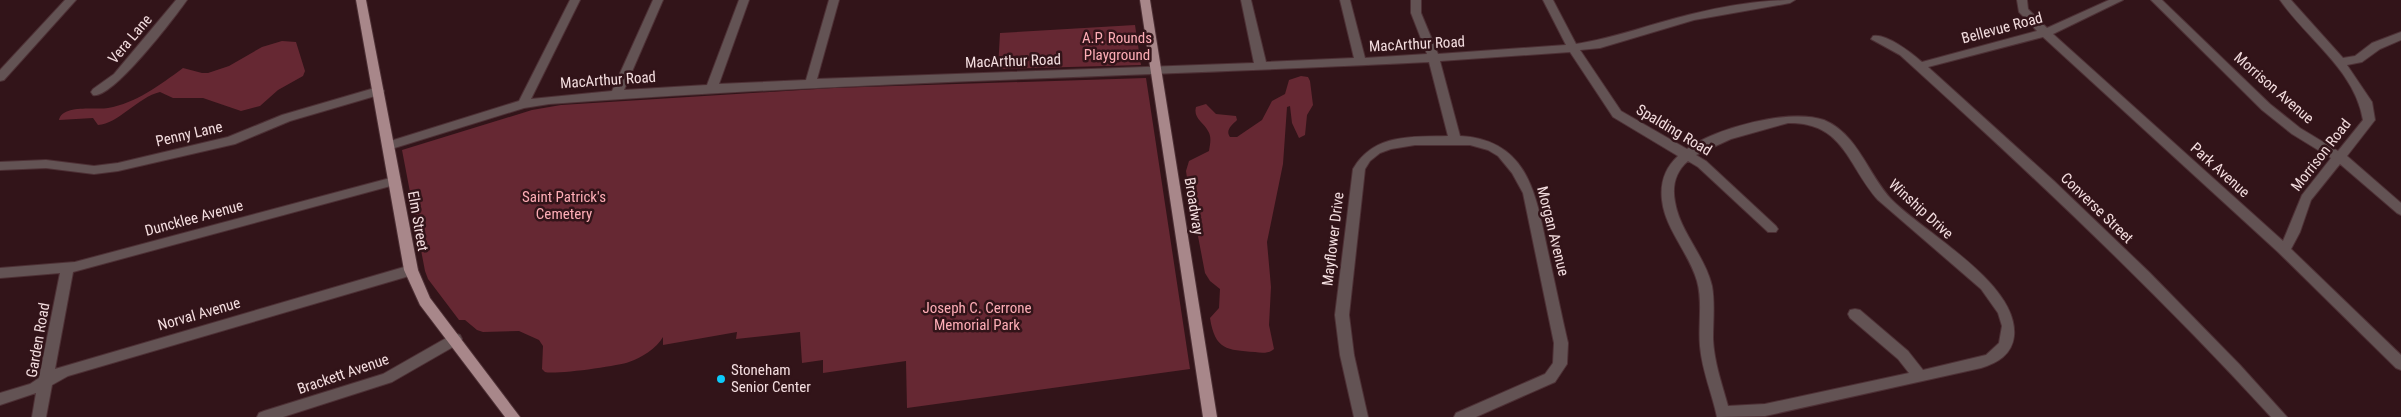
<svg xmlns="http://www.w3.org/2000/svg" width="2401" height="417" viewBox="0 0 2401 417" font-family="'Roboto Condensed',sans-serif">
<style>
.green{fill:#662833}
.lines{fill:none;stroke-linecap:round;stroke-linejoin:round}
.minor-casing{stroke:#4d3035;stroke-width:2}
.major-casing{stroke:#4d3035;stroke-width:2}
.minor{fill:#635354;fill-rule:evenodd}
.major{fill:#a8878a;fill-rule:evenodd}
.poi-dot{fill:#0ccafa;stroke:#321419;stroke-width:2}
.labels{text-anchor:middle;stroke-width:5;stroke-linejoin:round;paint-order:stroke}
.street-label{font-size:15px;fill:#f3dddf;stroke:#321419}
.park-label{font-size:15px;fill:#feadb6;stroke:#321419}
.poi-label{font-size:15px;fill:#f3dddf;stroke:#321419;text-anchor:start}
</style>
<rect width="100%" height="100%" fill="#321419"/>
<path class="green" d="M1135,25L1141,65L998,69L1000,33Z
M282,41L296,42L305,71L303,76L278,90L260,106L241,111L203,98H173L160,92C138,97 118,124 98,125L93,118L59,120C62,104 96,110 108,108C136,103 160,85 183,68L202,73H208L229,66L262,47Z
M1301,76L1308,77L1310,81L1313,105L1307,115L1305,135L1299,138L1292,123L1290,106L1287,107L1283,164L1267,242L1271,287L1269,325L1274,349C1268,354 1261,353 1255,352C1227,350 1215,350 1210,318L1219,308L1220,289L1210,281L1205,273L1187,178L1186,171L1189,161L1209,151C1210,144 1212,137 1208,131C1203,122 1193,118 1196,107L1206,104L1216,114L1236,116L1237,120C1232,125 1225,130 1230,137H1237L1262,120L1272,101L1285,94L1289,80Z
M1146,78L1190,369L907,408L906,361L823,373V360L802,363L800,332L736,339L737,332L663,345V337C657,348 641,358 629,362C619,366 554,375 545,372L542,369L543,346L539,340L519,331L483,332L477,330L465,320H459L428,279L425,271L402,150L532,110L561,105L833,88Z"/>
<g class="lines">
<defs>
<path id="minor" d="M65,0H76L4,80L0,81V70Z
M176,0H187C175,17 112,100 93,95L91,92L93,89L114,74Z
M570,0H580L531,99L612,91L653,0H663L624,90L707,85L739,0H749L719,84L806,80L829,0H839L817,79L1254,63L1241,0H1251L1266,62L1354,58L1340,0H1350L1365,58L1427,54L1411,13V0H1421V13L1438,54L1566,45L1543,0H1553L1576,44C1616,38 1653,23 1692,14C1725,6 1761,0 1795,0L1790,3L1694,20L1600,48L1580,50L1621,111L1687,149C1715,128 1790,108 1824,120C1858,134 1868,175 1892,200C1926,234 2019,284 2014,336C2012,355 1997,363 1981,368L1765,416L1717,417C1712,393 1702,371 1700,346C1698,324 1703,302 1697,281C1689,253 1665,229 1662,200C1660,182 1665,168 1678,156L1613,117L1570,52L1440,61L1460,136C1530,140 1536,197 1548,252C1555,283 1561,313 1568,343L1567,364L1555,382L1476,417H1454L1456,413L1545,374L1553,363L1554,343L1523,193L1512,173L1498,156L1488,150L1470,145H1415L1391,149L1380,153L1370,161L1365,169L1349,315L1354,355L1368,417H1354L1340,355L1335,315L1353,169C1374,133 1412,137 1448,136L1429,62C1136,77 842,82 549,104L524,108L388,150L384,149L382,146L384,143L519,101ZM1788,123C1844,122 1847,165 1878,200L1981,289L1998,313L2002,326L1999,343L1986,355L1923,370L1908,351L1860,310L1855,309L1850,310L1848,314L1850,318L1898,359L1909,373L1765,404L1728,406C1722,384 1714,362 1713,339C1713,321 1715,303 1712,286C1705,256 1680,232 1675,202C1672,187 1675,172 1688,161L1698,167L1768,232H1776L1778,229L1776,226L1706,161L1696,155L1731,139Z
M2017,0H2027L2028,9L2047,28L2109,0H2123L2053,34L2283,241L2302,195L2331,158L2292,134L2262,110L2151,0H2162L2270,104L2300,128L2338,151L2363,120C2355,70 2307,39 2280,0H2291L2343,58L2355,56L2372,43L2401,32V40L2380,49L2362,62L2347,65L2372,102L2375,120L2347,156L2401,203V215L2397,213L2340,164L2311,200L2300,232L2291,249L2401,355V370L2396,368L2278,252L2043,37L1928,67L2054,181L2149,272L2240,365L2287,417H2271C2154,289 2028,171 1900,55L1871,39L1873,36C1886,33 1912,53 1922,62L2037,31L2019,12Z
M378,87L382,88L384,91L382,94L290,121L235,144L118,171L94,174L46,168L0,170V162L46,160L94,166L118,163L228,137L282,115Z
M394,177L398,178L400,181L398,184L73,272L55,369L411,265L416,266L418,270L416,274L68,376L52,385L46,417H32L36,393L0,405V393L30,384L39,378L60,273L0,278V268L75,262Z
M455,333L460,335L462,339L460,343L392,382L283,417H257L259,413L264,411L383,374Z"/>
<path id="major" d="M356,0H366L418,270L430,298L520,417H505L420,305L404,270Z
M1140,0H1150L1217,417H1203Z"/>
</defs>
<use href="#minor" class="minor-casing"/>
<use href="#major" class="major-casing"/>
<use href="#minor" class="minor"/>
<use href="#major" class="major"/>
</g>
<circle class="poi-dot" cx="721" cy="379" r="5"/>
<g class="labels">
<g class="street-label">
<text transform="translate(2002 28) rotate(-15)" y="5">Bellevue Road</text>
<text transform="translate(130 39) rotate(-50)" y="5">Vera Lane</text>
<text transform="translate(1417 44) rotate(-3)" y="5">MacArthur Road</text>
<text transform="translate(1013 61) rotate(-2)" y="5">MacArthur Road</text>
<text transform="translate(608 80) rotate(-4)" y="5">MacArthur Road</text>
<text transform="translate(2274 88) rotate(41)" y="5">Morrison Avenue</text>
<text transform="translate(1674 130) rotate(31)" y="5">Spalding Road</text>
<text transform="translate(189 134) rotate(-13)" y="5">Penny Lane</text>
<text transform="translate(2321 155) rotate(-52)" y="5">Morrison Road</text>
<text transform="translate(2220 170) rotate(42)" y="5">Park Avenue</text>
<text transform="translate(1194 206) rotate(81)" y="5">Broadway</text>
<text transform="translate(2097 208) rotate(44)" y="5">Converse Street</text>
<text transform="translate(1921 209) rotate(42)" y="5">Winship Drive</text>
<text transform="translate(194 218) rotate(-15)" y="5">Duncklee Avenue</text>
<text transform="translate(418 221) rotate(80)" y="5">Elm Street</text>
<text transform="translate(1553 231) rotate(76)" y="5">Morgan Avenue</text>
<text transform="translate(1333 239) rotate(-83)" y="5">Mayflower Drive</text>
<text transform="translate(199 314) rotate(-16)" y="5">Norval Avenue</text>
<text transform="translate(38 340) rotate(-80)" y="5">Garden Road</text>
<text transform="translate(343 374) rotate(-19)" y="5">Brackett Avenue</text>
</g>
<g class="park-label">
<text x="1117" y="43">A.P. Rounds<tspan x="1117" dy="17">Playground</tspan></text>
<text x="564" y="202">Saint Patrick's<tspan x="564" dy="17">Cemetery</tspan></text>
<text x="977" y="313">Joseph C. Cerrone<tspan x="977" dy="17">Memorial Park</tspan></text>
</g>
<g class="poi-label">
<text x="731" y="375">Stoneham<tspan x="731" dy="17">Senior Center</tspan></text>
</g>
</g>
</svg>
